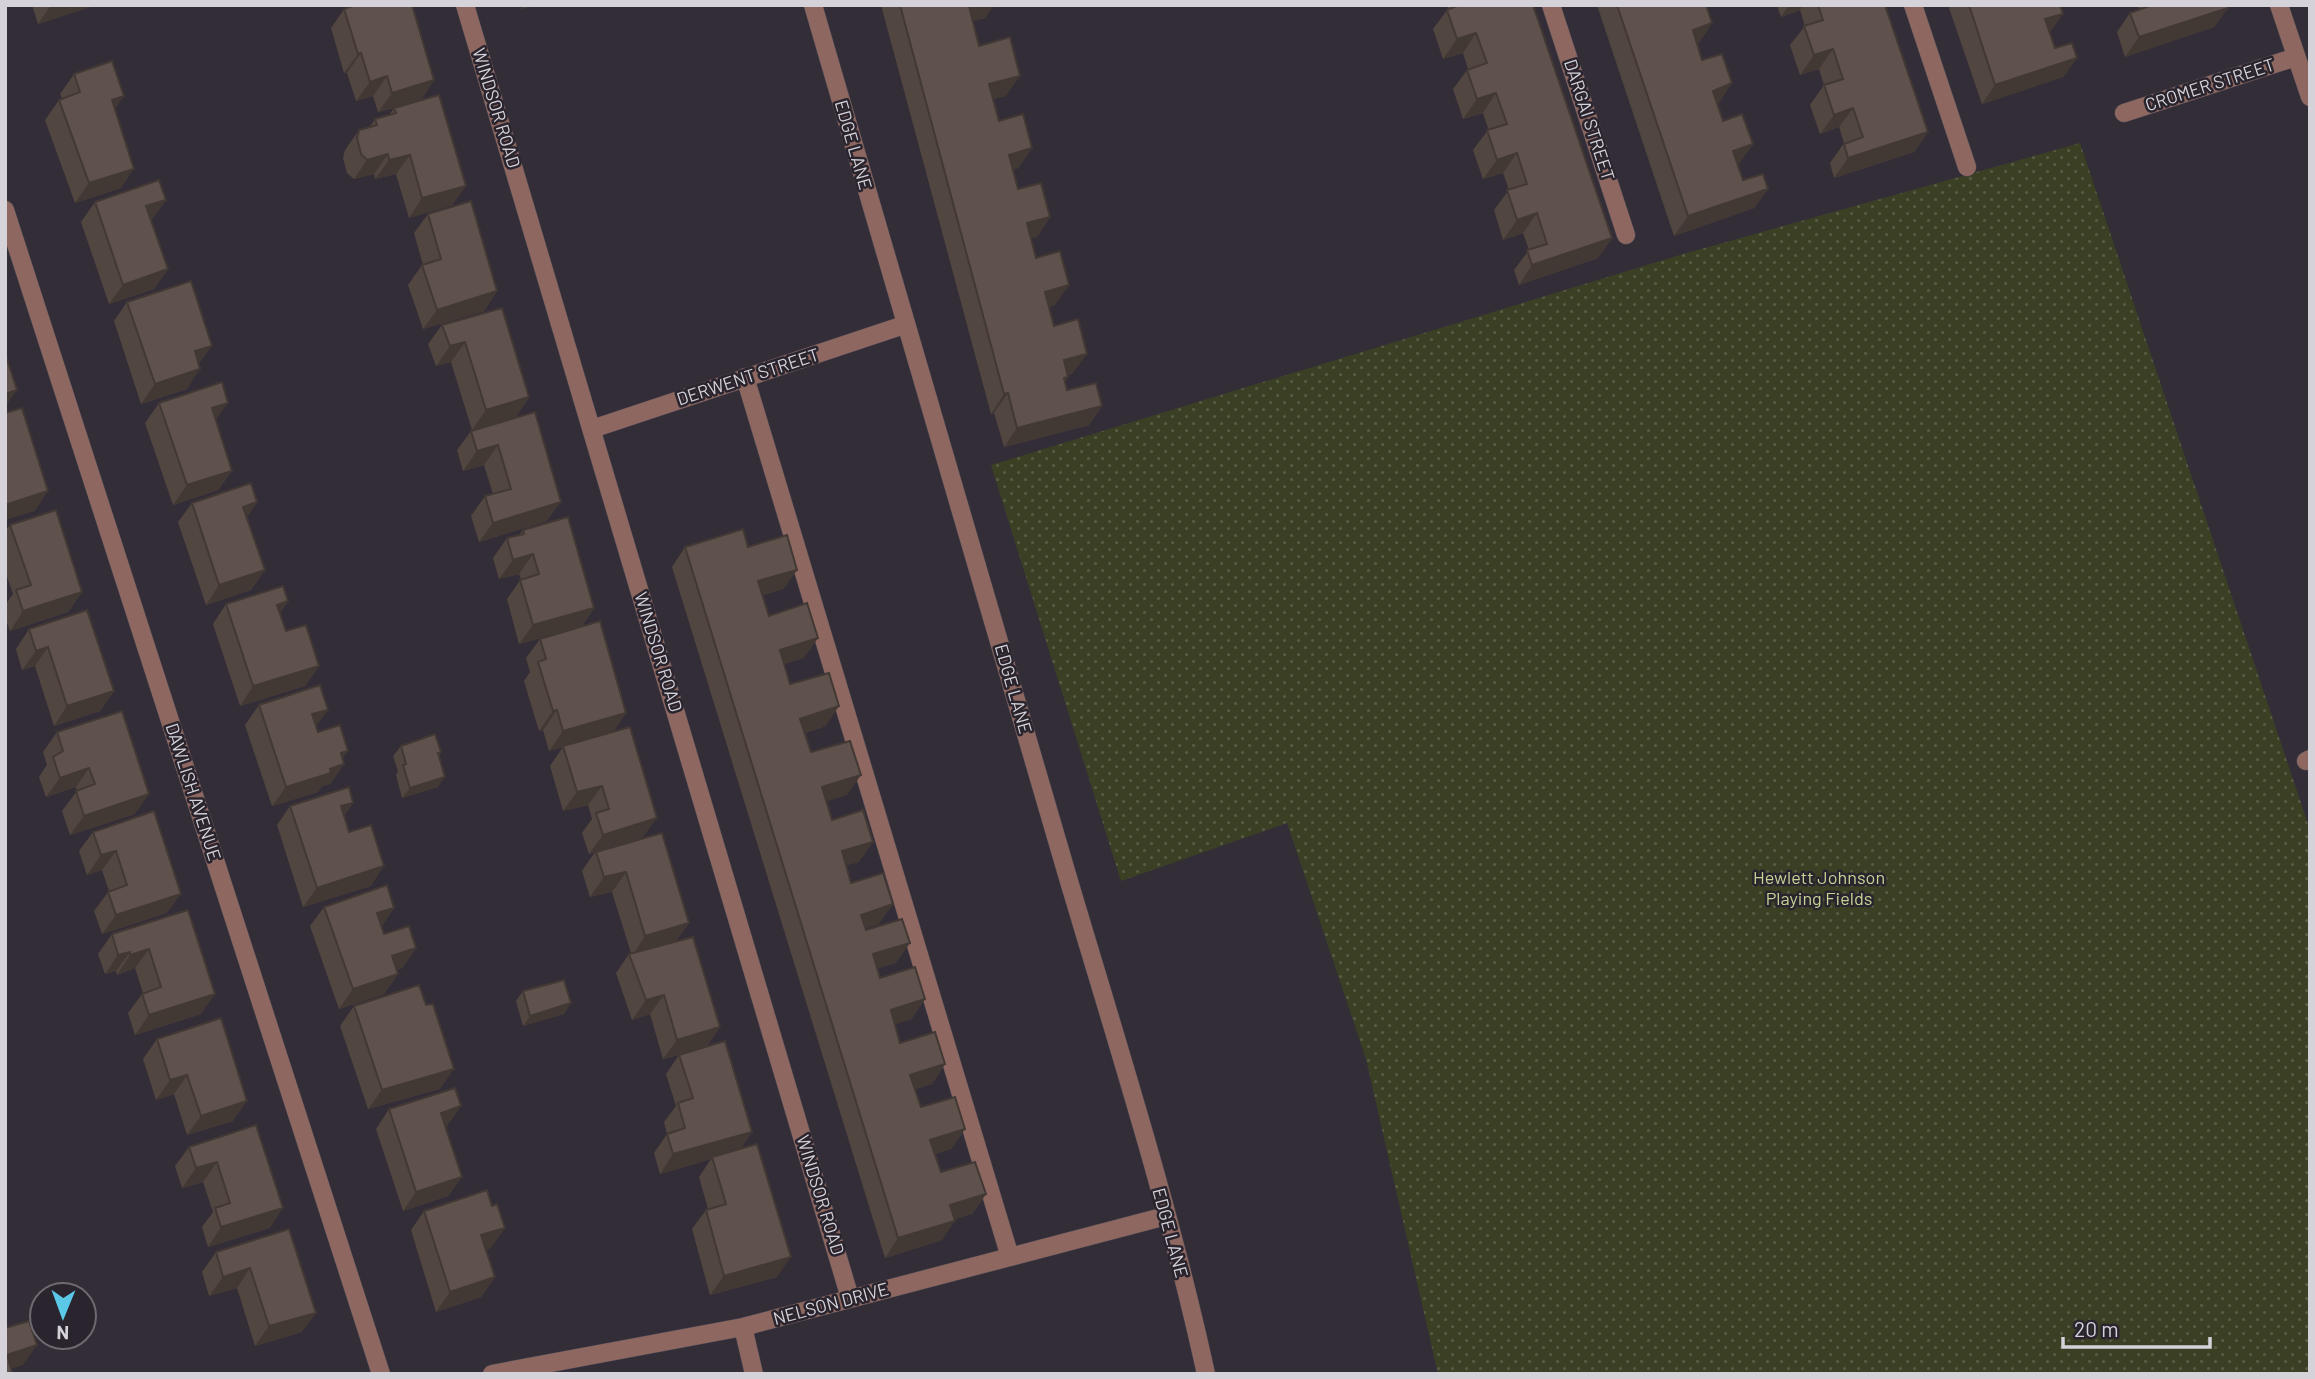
<svg xmlns="http://www.w3.org/2000/svg" width="2315" height="1379" viewBox="0 0 2315 1379" font-family="Barlow,sans-serif">
<style>
.park{fill:url(#park-dots)}
.lines{fill:none;stroke-linecap:round;stroke-linejoin:round}
.minor-casing{stroke:#504b55;stroke-width:19}
.minor{stroke:#8e6860;stroke-width:18}
.wall{fill:#524641}
.shaded-wall{fill:#423935}
.building{fill:#5f514c;stroke:#423935;stroke-width:2}
.labels{text-anchor:middle;stroke-width:5;stroke-linejoin:round;paint-order:stroke}
.street-label{font-size:18px;fill:#d6d2d9;stroke:#29242e}
.park-label{font-size:18px;fill:#c6d395;stroke:#29242e}
</style>
<defs>
<pattern id="park-dots" width="8" height="8" patternUnits="userSpaceOnUse" patternTransform="scale(1.75)"><rect width="8" height="8" fill="#3b4024"/><path d="M2 2h.1M6 6h.1" fill="none" stroke="#575b43" stroke-width="1.8" stroke-linecap="round"/></pattern>
</defs>
<rect width="100%" height="100%" fill="#332d38"/>
<path class="park" d="M2080,143L2310,830V1374H1438L1366,1059L1287,823L1121,881L991,465L1680,255Z"/>
<g class="lines">
<defs>
<path id="minor" d="M465,5L850,1298
M813,5C895,294 982,582 1066,871C1115,1037 1169,1204 1206,1374
M1551,5L1626,235
M1913,5L1967,167
M2279,5L2310,97
M2124,113L2296,57
M5,210L381,1374
M745,377L1010,1257
M592,429L904,325
M2306,761L2310,759
M743,1327L754,1374
M492,1374L743,1327L1166,1216"/>
</defs>
<use href="#minor" class="minor-casing"/>
<use href="#minor" class="minor"/>
</g>
<path class="wall" d="M32,5H96L38,24Z
M881,5H994L985,18L973,21L979,46L1006,96L993,99L999,121L1032,148L1018,168L1012,170L1018,189L1050,217L1037,237L1031,238L1036,258L1055,305L1049,307L1054,326L1073,373L1068,375L1065,382L1067,390L1102,406L1089,425L1004,447L994,413L991,414Z
M1447,5H1533L1612,238L1598,258L1519,285L1514,270L1529,250L1523,233L1503,240L1494,210L1509,190L1508,187L1503,173L1483,179L1473,150L1488,130V128L1483,113L1463,119L1453,89L1468,69L1463,53L1443,59L1433,29L1448,9Z
M1597,5H1706L1712,23L1699,43L1697,44L1702,60L1732,83L1717,104L1723,121L1753,144L1738,164L1743,180L1768,189L1754,208L1674,236Z
M1777,5H1885L1928,132L1914,152L1834,178L1830,163L1844,143L1839,127L1820,134L1810,105L1824,85L1819,69L1800,75L1790,45L1805,26L1800,10L1781,17Z
M1948,5H2060L2050,32L2055,48L2077,58L2063,77L1982,104Z
M2138,5H2227L2228,8L2214,27L2125,57L2117,32L2130,13L2140,10Z
M344,9L434,80L421,100L466,186L452,205L409,218L396,174L375,179L374,174L354,179L347,173L343,158L345,150L359,130L370,127L375,119L389,115L394,108L378,112L373,96L356,101L347,73H344L331,28Z
M74,74L115,109L121,188L75,203L45,120L59,100L62,99L60,94Z
M95,202L152,220H151L168,269L154,289L109,304L81,222Z
M428,214L497,291L484,311L423,329L408,285L422,265H423L414,233Z
M127,302L199,365L187,389L141,404L114,321Z
M502,308L529,397L516,417L472,430L451,362L436,366L428,344L442,325Z
M159,403L216,420L232,471L218,490L173,505L145,423Z
M535,412L547,521L479,542L471,516L485,496L493,494L484,465L463,471L457,450L471,431Z
M257,502L247,517L265,570L251,590L206,605L178,522L192,503Z
M10,525L82,592L68,612L10,631L5,618V605L13,594L5,571V531Z
M523,530L594,608L581,627L613,732L643,837L609,848L689,923L675,942L720,1027L707,1046L752,1132L740,1149L777,1277L710,1295L692,1229L706,1210L708,1209L699,1177L711,1159L660,1174L654,1153L667,1134L664,1122L676,1106L666,1074L679,1055L663,1059L650,1014L632,1020L616,973L629,954L631,953L612,892L590,897L582,871L595,852L589,854L582,833L592,819L588,805L563,811L550,766L563,747L549,751L543,730L539,731L524,681L530,672L526,658L540,639L552,635L519,644L507,599L521,579L519,574L499,579L493,558L507,538L519,535Z
M685,547H748L797,570L783,589L763,595L769,616L804,658L784,664L790,684L826,726L805,733L811,752L847,795L826,801L832,820L859,862L846,865L851,883L879,924L866,928V930L896,963L877,968L880,978L912,1019L895,1024L900,1043L945,1064L932,1084L915,1089L921,1107L965,1129L951,1149L935,1154L941,1172L986,1194L972,1214L955,1219L942,1240L885,1258L672,567Z
M288,601L280,613L286,631L319,666L305,686L240,706L213,624L226,604Z
M29,629L114,691L100,711L54,726L35,666L22,670L16,649Z
M259,705L316,726L318,732L348,751L342,759L344,764L330,784L322,786L318,792L272,806L245,725Z
M57,732L135,814L70,835L62,811L77,791L76,787L46,797L39,777L47,765L43,752Z
M401,746L441,752L439,756L438,787L402,798L396,775L398,771L393,756Z
M353,803L344,816L371,886L303,907L277,825L290,806Z
M154,811L167,913L102,934L94,911L109,891L102,870L87,875L79,851L93,832Z
M324,907L382,926L384,934L416,948L402,968L396,970L398,974L384,994L339,1009L310,926Z
M188,910L201,1014L135,1035L128,1013L143,993L135,968L117,975L116,971L105,974L98,954L112,934Z
M523,991L564,1014L523,1026L516,1001Z
M354,1006L440,1089L368,1109L340,1026Z
M157,1039L233,1121L187,1135L174,1094L156,1100L143,1059Z
M461,1106L447,1126L445,1127L462,1177L448,1196L403,1211L376,1129L389,1109Z
M256,1125L270,1228L208,1247L202,1227L213,1212L203,1182L182,1188L175,1166L189,1147Z
M424,1211L491,1248L486,1249L495,1277L481,1297L436,1312L411,1230Z
M289,1229L302,1332L255,1346L237,1288L209,1296L202,1272L216,1252Z"/>
<path class="shaded-wall" d="M51,5H96L38,24Z
M524,5H536L520,10Z
M973,5H994L985,18L955,26L969,6Z
M1789,5H1803L1800,10L1781,17Z
M2228,8L2214,27L2125,57L2139,37Z
M2063,14L2049,34L2045,19Z
M1712,23L1699,43L1679,50L1693,30Z
M1476,33L1463,53L1443,59L1457,39Z
M1833,49L1819,69L1800,75L1814,55Z
M361,53L347,73H344L358,54Z
M2077,58L2063,77L1982,104L1995,85Z
M387,76L373,96L356,101L370,82Z
M1020,76L1006,96L976,104L989,84Z
M434,80L421,100L378,112L392,93Z
M1732,83L1719,103L1699,110L1713,91Z
M1496,93L1483,113L1463,119L1477,99Z
M124,96L110,116L112,100Z
M1853,108L1839,127L1820,134L1834,115Z
M1928,132L1914,152L1834,178L1848,158Z
M1753,144L1739,164L1719,170L1733,151Z
M1032,148L1018,168L995,175L1009,155Z
M1517,153L1503,173L1483,179L1497,160Z
M388,154L374,174L354,179L367,160Z
M410,155L396,174L375,179L389,160Z
M134,169L121,188L75,203L89,183Z
M466,186L452,205L409,218L422,198Z
M1768,189L1754,208L1674,236L1688,216Z
M166,200L152,220L132,226L146,206Z
M1537,213L1523,233L1503,240L1517,220Z
M1050,217L1037,237L1013,243L1027,223Z
M1612,238L1598,258L1519,285L1532,265Z
M168,269L154,289L109,304L123,285Z
M1069,285L1055,305L1031,311L1045,292Z
M497,291L484,311L423,329L437,310Z
M465,342L451,362L436,366L450,346Z
M212,346L198,365L195,351Z
M1087,354L1073,373L1050,380L1064,360Z
M200,369L187,389L141,404L155,384Z
M17,390L5,407V394Z
M1008,393L994,413L991,414L1004,394Z
M529,397L516,417L472,430L486,410Z
M228,403L214,422L212,408Z
M1102,406L1089,425L1004,447L1017,428Z
M498,445L484,465L463,471L477,451Z
M232,471L218,490L173,505L187,485Z
M48,491L35,511L5,520V505Z
M257,502L243,522V507Z
M561,502L547,521L479,542L493,523Z
M533,554L519,574L499,579L513,560Z
M265,570L251,590L206,605L219,585Z
M797,570L783,589L745,601L758,581Z
M82,592L68,612L10,631L23,611Z
M288,601L274,621L277,605Z
M594,608L580,627L519,644L533,625Z
M818,638L804,658L766,669L780,650Z
M48,647L35,666L22,670L36,651Z
M319,666L305,686L240,706L253,686Z
M114,691L100,711L54,726L67,706Z
M839,706L826,726L787,738L800,719Z
M328,710L314,729L312,714Z
M557,710L543,730L539,731L553,711Z
M626,713L613,733L549,751L563,731Z
M348,751L337,766L344,764L330,784L322,786L318,792L272,806L286,787L341,753Z
M89,768L76,787L46,797L60,778Z
M861,775L847,795L808,807L822,787Z
M445,777L438,787L402,798L410,788Z
M602,786L588,805L563,811L577,792Z
M149,794L135,814L70,835L84,816Z
M353,803L340,822L341,806Z
M657,818L643,837L589,854L603,835Z
M873,842L859,862L828,871L842,851Z
M116,851L102,870L87,875L101,855Z
M384,866L371,886L303,907L317,888Z
M626,872L612,892L590,897L604,877Z
M181,894L167,913L102,934L116,915Z
M893,904L879,924L847,934L861,915Z
M394,908L381,928L377,913Z
M689,923L675,943L632,956L645,936Z
M910,943L896,963L859,974L873,954Z
M416,948L402,968L378,976L392,956Z
M149,949L135,968L117,975L130,955Z
M130,952L116,971L105,974L118,955Z
M398,974L384,994L339,1009L353,989Z
M215,994L201,1014L135,1035L149,1015Z
M664,995L650,1014L632,1020L646,1000Z
M925,999L912,1019L877,1030L891,1010Z
M571,1003L564,1014L523,1026L530,1016Z
M720,1027L707,1046L663,1059L677,1040Z
M945,1064L932,1084L897,1095L910,1075Z
M454,1069L440,1089L368,1109L382,1090Z
M187,1075L174,1094L156,1100L170,1080Z
M247,1101L233,1121L187,1135L201,1116Z
M461,1106L447,1126L427,1132L441,1113Z
M965,1129L951,1149L917,1160L930,1140Z
M752,1132L739,1152L712,1157L711,1159L660,1174L673,1154Z
M217,1162L203,1182L182,1188L196,1168Z
M462,1177L448,1196L403,1211L416,1192Z
M986,1194L972,1214L936,1225L950,1205Z
M283,1208L270,1228L208,1247L221,1227Z
M955,1221L942,1240L885,1258L898,1238Z
M505,1228L491,1248L468,1255L481,1235Z
M791,1257L777,1277L710,1295L724,1276Z
M250,1268L237,1288L209,1296L223,1277Z
M495,1277L481,1297L436,1312L450,1292Z
M316,1313L302,1332L255,1346L269,1326Z
M37,1345L23,1365L5,1371L7,1355Z"/>
<path class="building" d="M355,5H412L434,80L392,93L387,76L370,82L361,53L358,54L344,9Z
M900,5H973L969,6L979,46L1010,37L1020,76L989,84L999,121L1023,114L1032,148L1009,155L1018,189L1041,183L1050,217L1027,223L1036,258L1060,251L1069,285L1045,292L1054,326L1078,319L1087,354L1064,360L1068,377L1064,378L1067,390L1096,383L1102,406L1017,428L1008,393L1004,394Z
M1459,5H1533L1612,238L1532,265L1527,250L1547,244L1537,213L1517,220L1507,190L1527,184L1517,153L1497,160L1487,130L1507,124L1496,93L1477,99L1467,70L1487,63L1476,33L1457,39L1447,10Z
M1617,5H1706L1712,23L1693,30L1702,60L1722,54L1732,83L1713,91L1723,121L1742,114L1753,144L1733,151L1743,180L1763,174L1768,189L1688,216Z
M1818,5H1885L1928,132L1848,158L1844,144L1863,137L1853,108L1834,115L1824,85L1843,79L1833,49L1814,55L1804,26L1823,20Z
M1969,5H2060L2063,14L2045,19L2055,48L2072,43L2077,58L1995,85Z
M2152,5H2227L2228,8L2139,37L2130,13Z
M112,61L124,96L112,100L134,169L89,183L59,100L80,92L74,74Z
M439,95L466,186L422,198L410,155L389,160L388,154L367,160L361,154L357,138L359,130L377,125L375,119L396,113L394,108Z
M159,180L166,200L146,206L168,269L123,285L95,202Z
M471,201L497,291L437,310L422,265L441,259L428,214Z
M191,281L212,346L195,351L200,369L155,384L127,302Z
M502,308L529,397L486,410L465,342L450,346L442,325Z
M5,353L17,390L5,394Z
M222,382L228,403L212,408L232,471L187,485L159,403Z
M22,408L48,491L5,505V413Z
M535,412L561,502L493,523L485,496L511,489L498,445L477,451L471,431Z
M251,483L257,502L243,507L265,570L219,585L192,503Z
M56,510L82,592L23,611L16,590L31,585L10,525Z
M568,517L594,608L533,625L520,580L539,574L533,554L513,560L507,538L524,534L523,530Z
M743,529L748,547L787,535L797,570L758,581L769,616L807,603L818,638L780,650L790,684L829,673L839,706L800,719L811,752L850,741L861,775L822,787L832,820L863,810L873,842L842,851L851,883L883,873L893,904L861,915L866,930L902,919L910,943L873,954L880,978L915,967L925,999L891,1010L900,1043L935,1032L945,1064L910,1075L921,1107L955,1097L965,1129L930,1140L941,1172L975,1162L986,1194L950,1205L955,1221L898,1238L685,547Z
M283,586L288,601L277,605L286,631L306,625L319,666L253,686L226,604Z
M87,610L114,691L67,706L48,647L36,651L29,629Z
M600,621L626,713L563,731L557,710L553,711L538,662L546,659L540,639Z
M320,685L328,710L312,714L318,732L340,725L348,751L341,753L344,764L330,769L331,773L286,787L259,705Z
M122,711L149,794L84,816L76,791L95,784L89,768L60,778L53,757L63,751L57,732Z
M630,727L657,818L603,835L596,813L609,809L602,786L577,792L563,746Z
M435,734L441,752L438,753L445,777L410,788L403,765L406,764L401,746Z
M349,787L353,803L341,806L349,832L371,825L384,866L317,888L290,806Z
M154,811L181,894L116,915L108,892L127,885L116,851L101,855L93,832Z
M662,833L689,923L645,936L626,872L604,877L596,852Z
M387,885L394,908L377,913L384,934L409,926L416,948L392,956L398,974L353,989L324,907Z
M188,910L215,994L149,1015L142,994L161,987L149,949L130,955V952L118,955L112,934Z
M693,937L720,1027L677,1040L664,995L646,1000L629,954Z
M564,980L571,1003L530,1016L523,991Z
M419,985L426,1005L433,1004L454,1069L382,1090L354,1006Z
M221,1018L247,1101L201,1116L187,1075L170,1080L157,1039Z
M725,1041L752,1132L673,1154L667,1134L685,1128L678,1103L693,1098L679,1055Z
M455,1088L461,1106L441,1113L462,1177L416,1192L389,1109Z
M256,1125L283,1208L221,1227L215,1208L230,1203L217,1162L196,1168L189,1147Z
M757,1144L791,1257L724,1276L706,1210L726,1204L712,1157Z
M487,1190L492,1206L497,1204L505,1228L481,1235L495,1277L450,1292L424,1211Z
M289,1229L316,1313L269,1326L250,1268L223,1277L216,1252Z
M29,1321L37,1345L7,1355L12,1372L5,1374V1328Z"/>
<g class="labels">
<g class="street-label">
<text transform="translate(2210 85) rotate(-18)" y="6">CROMER STREET</text>
<text transform="translate(496 108) rotate(73)" y="6">WINDSOR ROAD</text>
<text transform="translate(1589 120) rotate(72)" y="6">DARGAI STREET</text>
<text transform="translate(853 145) rotate(74)" y="6">EDGE LANE</text>
<text transform="translate(748 377) rotate(-18)" y="6">DERWENT STREET</text>
<text transform="translate(658 652) rotate(73)" y="6">WINDSOR ROAD</text>
<text transform="translate(1013 689) rotate(74)" y="6">EDGE LANE</text>
<text transform="translate(193 792) rotate(72)" y="6">DAWLISH AVENUE</text>
<text transform="translate(820 1195) rotate(73)" y="6">WINDSOR ROAD</text>
<text transform="translate(1170 1233) rotate(75)" y="6">EDGE LANE</text>
<text transform="translate(831 1304) rotate(-15)" y="6">NELSON DRIVE</text>
</g>
<g class="park-label">
<text x="1819" y="884">Hewlett Johnson<tspan x="1819" dy="21">Playing Fields</tspan></text>
</g>
</g>
<rect width="2315" height="1379" fill="none" stroke="#d6d2d9" stroke-width="14"/>
<g transform="translate(63 1316) rotate(181)"><circle r="33" fill="#29242e" stroke="#6e6a72" stroke-width="2"/>
<path d="M0-5L12 26L0 18L-12 26Z" fill="#5bc8e7"/>
<text y="-10" font-size="19" font-weight="bold" text-anchor="middle" fill="#d6d2d9">N</text>
</g>
<path d="M2063 1337v10h147v-10" fill="none" stroke="#d6d2d9" stroke-width="3.5"/>
<text x="2074" y="1337" font-size="21" fill="#d6d2d9" stroke="#29242e" stroke-width="5" paint-order="stroke">20 m</text>
</svg>
